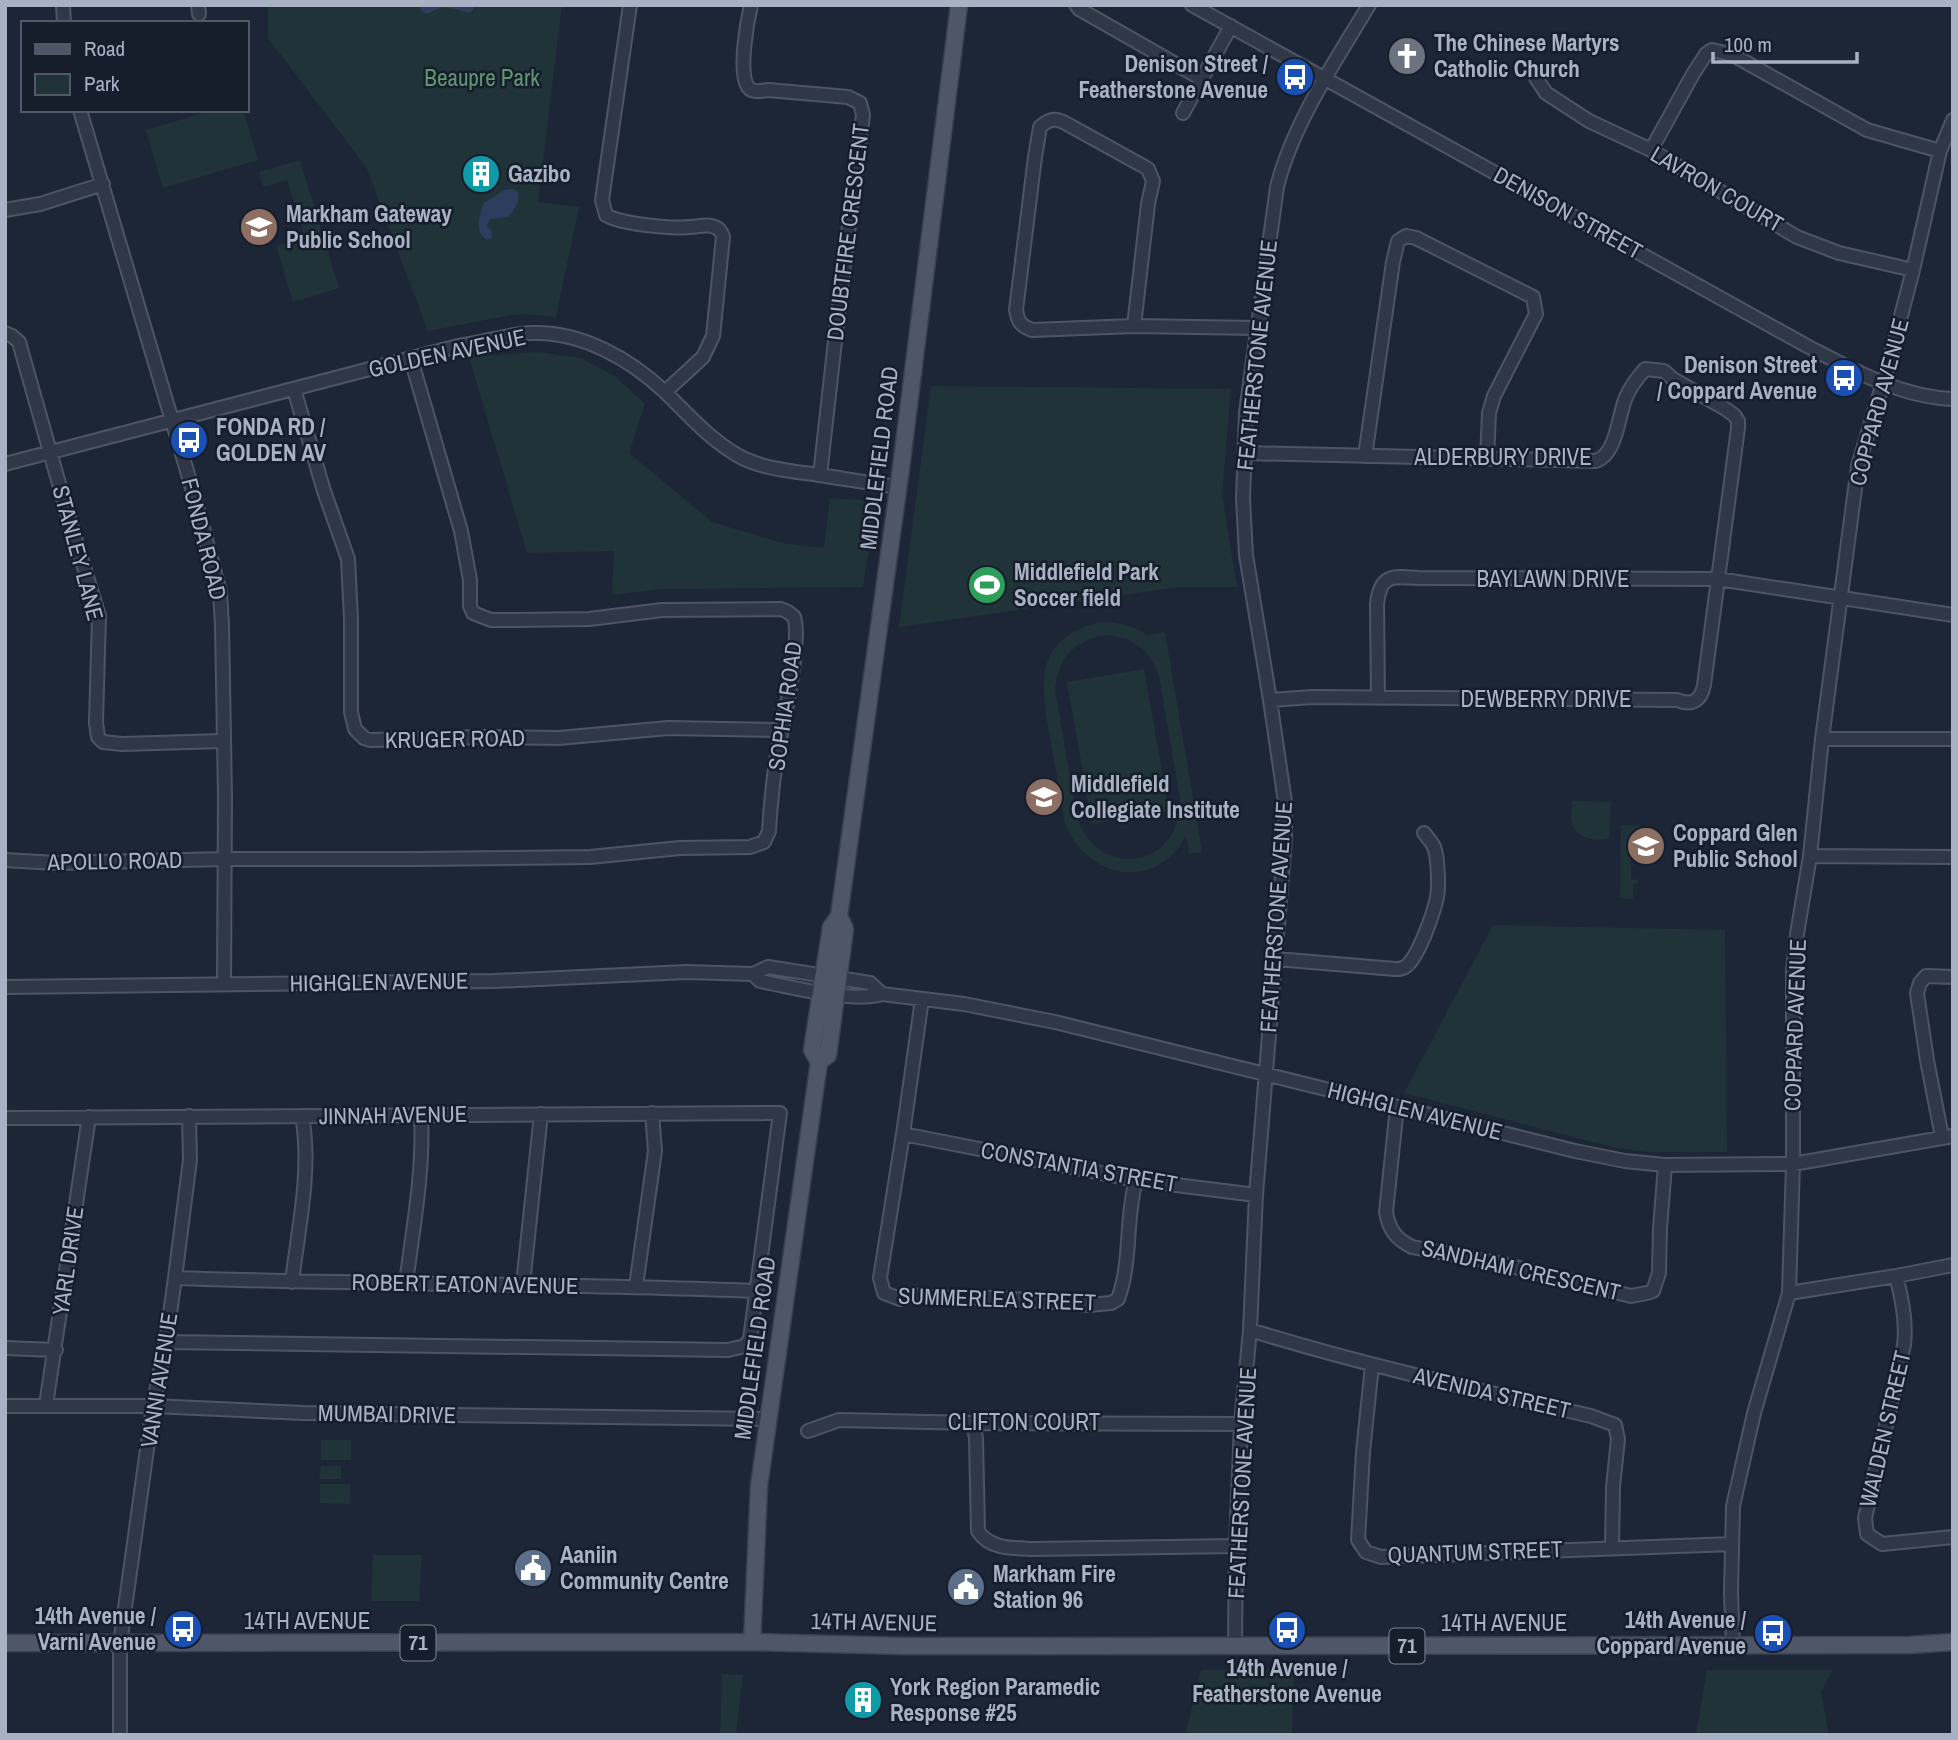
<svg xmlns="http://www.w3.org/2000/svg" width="1958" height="1740" viewBox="0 0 1958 1740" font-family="'Archivo Narrow',sans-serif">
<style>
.green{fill:#1f3338;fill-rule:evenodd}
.water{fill:#2c3d5e}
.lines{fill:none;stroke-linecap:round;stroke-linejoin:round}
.minor-casing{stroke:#4d5565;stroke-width:16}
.major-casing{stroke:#394150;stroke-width:19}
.minor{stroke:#303847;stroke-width:12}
.major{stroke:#4e5668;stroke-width:16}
.labels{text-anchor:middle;stroke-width:5;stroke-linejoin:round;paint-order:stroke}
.shield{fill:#161d2b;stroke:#7d8597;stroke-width:2}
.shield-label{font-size:21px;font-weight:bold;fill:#a9b2c5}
.poi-label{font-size:23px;font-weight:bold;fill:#a9b2c5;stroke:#161d2b;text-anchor:start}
.park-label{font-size:23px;fill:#609671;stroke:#161d2b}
.street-label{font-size:23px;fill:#a9b2c5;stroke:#161d2b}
</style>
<rect width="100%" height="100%" fill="#1d2637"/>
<path class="green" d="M268,5H562L538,202L579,207L556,317L524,314L506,316L428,331L366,167L268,38Z
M213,110H243L258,160L163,188L146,130Z
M300,160L339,288L293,302L276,246L289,242L288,237L303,232L287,180L263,187L259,172Z
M538,352L581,358L616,377L645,404L629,453L712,522L782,543L824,548L830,498L876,501L863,587L661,589L612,595L614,551L527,553L469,357Z
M931,386L1231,389L1222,494L1237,587H1179L899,627Z
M1100,622C1118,622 1132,625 1147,635L1165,632L1202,852L1189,854L1186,836C1181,844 1176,852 1169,858C1130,889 1082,866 1065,824C1061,798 1056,771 1051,744C1042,689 1029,640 1100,622ZM1103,635C1132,636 1149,648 1159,676L1180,799C1182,866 1101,883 1077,818L1055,690C1058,658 1072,643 1103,635Z
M1144,669L1169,811L1092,824L1067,682Z
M1572,801L1611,802L1609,838C1594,843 1573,837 1571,819C1570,814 1572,807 1572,801Z
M1621,825L1650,826V834L1640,833V840L1636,841V852H1631V879L1638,880V883L1633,884V899L1620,898Z
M1493,925L1725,930L1727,1152H1647L1616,1148L1404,1093Z
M321,1440H351V1460H321Z
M321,1466H341V1479H319Z
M320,1484H350V1504L320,1503Z
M373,1555H422L419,1601H371Z
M1201,1670H1294L1292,1735H1185Z
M1707,1670H1833L1821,1692L1829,1735H1696Z
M722,1674L743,1675L736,1734H720Z"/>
<path class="water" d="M418,5H473L474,9L469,13C450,8 445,3 427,14L423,12Z
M513,189L518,192C521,201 514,210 508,217L490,219L487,226L492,232L491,238L487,240C474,234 479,214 484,203L504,190Z"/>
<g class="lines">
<defs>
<path id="minor" d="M63,5L64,23
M198,5L199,14
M630,5L602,200L606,215C620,224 672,229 690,227C698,227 704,224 712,226C719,228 721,231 723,237L713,336L703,357L665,392
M751,5C747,22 738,73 748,87C752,93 762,91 768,90L848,97L860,103L863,115L840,296L820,475
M1076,5L1079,9L1202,79
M1192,5L1807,346C1853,370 1900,397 1953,399
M1536,78L1546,93L1589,121L1651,150L1797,237L1839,253L1913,270
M80,110L195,498L220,592L222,625L225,797L224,983
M1183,113L1231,26
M1651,150L1693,74L1706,54L1712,50L1733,55L1867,130L1940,151
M5,210L40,204L103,184
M1134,326L1148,204L1153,181L1148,169L1143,166L1067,124C1056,118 1050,118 1040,127L1035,157L1016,310C1018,322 1021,326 1032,330L1134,326L1257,328
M5,333L12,336L19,342L65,505L99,616L96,723L98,737L103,742L122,744L223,741
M294,389L324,491L348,559L351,619V712L355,729L364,738L370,740L482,737L559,738L668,728L782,730
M1244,453L1596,461C1617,454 1618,416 1626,397C1631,386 1637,378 1645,369L1664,371L1673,379L1724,408L1734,415L1738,421V428L1704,685C1701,701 1692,706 1677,700L1312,697L1270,700
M1365,456L1393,262L1398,241L1406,236L1416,238L1533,297L1536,314L1494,396L1489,413L1487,459
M5,464L458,346C483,343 507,334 532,333C581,331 630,359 665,392C689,415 708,438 737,455C761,469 792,471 819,475C846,479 872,484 899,487
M1378,698L1377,604C1380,574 1393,576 1418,578L1718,579L1953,615
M1822,739H1953
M1810,856L1953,857
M5,860L56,863L225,859H414L590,857L680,848L750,847L764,842L769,831C771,799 775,760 782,729C787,706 801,636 794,617L788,612L781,609L662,610L589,619L518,620H491L473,613L470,606V580L461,531L411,359
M1276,959L1395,969C1399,969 1402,969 1405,967C1418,959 1434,912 1437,897C1439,886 1438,857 1434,847C1432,842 1427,837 1424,833
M753,974L760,981C792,987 851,1003 882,994L964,1004L1055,1022L1575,1151L1625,1161L1665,1165L1793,1164L1953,1136
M5,987L495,981L686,972L753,974L768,967L870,983L882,994
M922,999L903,1134L880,1278L884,1293L900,1299L913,1295L928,1297L1000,1298L1089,1305L1111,1303L1118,1299C1132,1261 1125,1219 1136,1180
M1397,1107L1386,1212C1389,1230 1396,1239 1412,1247L1499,1263L1631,1296L1647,1293L1653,1291L1659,1273L1660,1228L1665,1165
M5,1118L780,1113L750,1339L745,1346L728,1350L166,1342
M903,1134L1136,1180L1256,1195
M1942,1137L1927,1060L1917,993L1920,983L1926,976L1953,977
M1896,1276C1902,1298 1907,1322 1904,1345L1865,1518L1867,1534L1882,1544L1953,1537
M175,1278C368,1285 562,1283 755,1291
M292,1282C298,1229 312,1170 302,1116
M406,1283C413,1228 424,1171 421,1115
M523,1284L541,1114
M636,1286L655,1151L652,1113
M1789,1293L1896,1276L1953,1265
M1250,1330C1363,1365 1477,1390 1591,1416L1615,1425L1618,1439L1613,1487L1612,1548
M5,1348L56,1350
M1372,1365L1363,1452L1358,1540L1366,1552L1381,1557L1732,1544
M46,1405L89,1117
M5,1406H153L303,1413L768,1419
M973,1423L976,1438L978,1531C989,1549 1013,1548 1033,1549L1236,1546
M808,1431L839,1420L973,1423L1241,1424
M1733,1646L1731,1592L1733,1506L1754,1413L1789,1293L1793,1164V971L1797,934L1810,856L1822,739L1858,466L1888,366L1913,270L1940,151L1953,120
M1235,1647L1236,1546L1241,1424L1250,1330L1256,1195L1285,838V802L1270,700L1246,555L1243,499L1246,412L1277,187C1293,123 1335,62 1369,5
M120,1735V1644L153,1406L166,1342L175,1278L190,1160L189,1116"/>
<path id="major" d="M819,1062L828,1055L845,929L839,916
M752,1642L759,1486L819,1062L812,1050L831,927L839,916L901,468L959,5
M5,1643L752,1642L905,1646L1910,1645L1953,1642"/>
</defs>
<use href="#minor" class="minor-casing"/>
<use href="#major" class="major-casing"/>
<use href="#minor" class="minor"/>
<use href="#major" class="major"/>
</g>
<defs>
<symbol id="church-disc" viewBox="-11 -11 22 22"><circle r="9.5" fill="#6b7280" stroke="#161d2b"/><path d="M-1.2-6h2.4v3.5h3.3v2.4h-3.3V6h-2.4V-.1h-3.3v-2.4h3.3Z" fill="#fff"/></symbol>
<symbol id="bus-disc" viewBox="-11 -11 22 22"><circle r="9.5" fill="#1a4fb4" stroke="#161d2b"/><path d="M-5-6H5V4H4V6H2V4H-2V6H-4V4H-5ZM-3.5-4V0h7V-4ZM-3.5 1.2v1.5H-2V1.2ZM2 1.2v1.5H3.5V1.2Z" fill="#fff"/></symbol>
<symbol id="building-disc" viewBox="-11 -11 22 22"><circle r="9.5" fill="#0f9aa8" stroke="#161d2b"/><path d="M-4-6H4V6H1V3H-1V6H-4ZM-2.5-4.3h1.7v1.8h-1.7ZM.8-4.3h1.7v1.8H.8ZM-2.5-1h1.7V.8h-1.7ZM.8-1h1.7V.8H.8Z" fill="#fff"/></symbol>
<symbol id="school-disc" viewBox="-11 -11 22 22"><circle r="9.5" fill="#8d6e63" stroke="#161d2b"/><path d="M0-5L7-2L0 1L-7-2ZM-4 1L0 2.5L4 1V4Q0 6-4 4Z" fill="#fff"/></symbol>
<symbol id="stadium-disc" viewBox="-11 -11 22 22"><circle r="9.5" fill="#2e9e5b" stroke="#161d2b"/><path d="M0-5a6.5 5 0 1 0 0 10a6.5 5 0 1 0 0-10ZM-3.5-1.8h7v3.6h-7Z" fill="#fff"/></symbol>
<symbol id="civic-disc" viewBox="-11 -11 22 22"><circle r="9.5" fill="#5c6f8a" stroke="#161d2b"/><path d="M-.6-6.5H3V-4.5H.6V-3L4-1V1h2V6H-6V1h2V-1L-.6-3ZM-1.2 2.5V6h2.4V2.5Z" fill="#fff"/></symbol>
</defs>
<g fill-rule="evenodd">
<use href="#church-disc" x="1385" y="34" width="44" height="44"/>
<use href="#bus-disc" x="1273" y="55" width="44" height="44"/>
<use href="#building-disc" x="459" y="152" width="44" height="44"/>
<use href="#school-disc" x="237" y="205" width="44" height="44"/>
<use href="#bus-disc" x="1822" y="356" width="44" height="44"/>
<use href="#bus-disc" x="167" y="418" width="44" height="44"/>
<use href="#stadium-disc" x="965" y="563" width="44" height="44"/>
<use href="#school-disc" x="1022" y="775" width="44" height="44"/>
<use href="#school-disc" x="1624" y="824" width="44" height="44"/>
<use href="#civic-disc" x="511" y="1546" width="44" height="44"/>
<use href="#civic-disc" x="944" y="1565" width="44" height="44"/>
<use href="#bus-disc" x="161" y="1607" width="44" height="44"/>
<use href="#bus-disc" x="1265" y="1608" width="44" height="44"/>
<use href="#bus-disc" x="1751" y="1611" width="44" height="44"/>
<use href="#building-disc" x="841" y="1678" width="44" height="44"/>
</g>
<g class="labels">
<g class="shield">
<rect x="400.5" y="1625.5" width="35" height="35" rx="5"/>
<rect x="1389.5" y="1628.5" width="35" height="35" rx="5"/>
</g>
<g class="shield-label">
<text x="418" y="1650">71</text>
<text x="1407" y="1653">71</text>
</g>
<g class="poi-label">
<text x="1434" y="51">The Chinese Martyrs<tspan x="1434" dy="26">Catholic Church</tspan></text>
<text x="1268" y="72" text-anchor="end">Denison Street /<tspan x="1268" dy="26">Featherstone Avenue</tspan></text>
<text x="508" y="182">Gazibo</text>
<text x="286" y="222">Markham Gateway<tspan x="286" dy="26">Public School</tspan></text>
<text x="1817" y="373" text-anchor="end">Denison Street<tspan x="1817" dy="26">/ Coppard Avenue</tspan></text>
<text x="216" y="435">FONDA RD /<tspan x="216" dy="26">GOLDEN AV</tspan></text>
<text x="1014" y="580">Middlefield Park<tspan x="1014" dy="26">Soccer field</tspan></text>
<text x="1071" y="792">Middlefield<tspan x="1071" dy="26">Collegiate Institute</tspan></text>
<text x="1673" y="841">Coppard Glen<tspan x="1673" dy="26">Public School</tspan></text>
<text x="560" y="1563">Aaniin<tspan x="560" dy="26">Community Centre</tspan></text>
<text x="993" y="1582">Markham Fire<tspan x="993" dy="26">Station 96</tspan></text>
<text x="156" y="1624" text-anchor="end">14th Avenue /<tspan x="156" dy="26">Varni Avenue</tspan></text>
<text x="1746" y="1628" text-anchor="end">14th Avenue /<tspan x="1746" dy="26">Coppard Avenue</tspan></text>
<text x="1287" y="1676" text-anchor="middle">14th Avenue /<tspan x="1287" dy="26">Featherstone Avenue</tspan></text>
<text x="890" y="1695">York Region Paramedic<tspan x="890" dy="26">Response #25</tspan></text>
</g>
<g class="park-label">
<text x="482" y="86">Beaupre Park</text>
</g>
<g class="street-label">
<text transform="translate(1717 189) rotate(30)" y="8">LAVRON COURT</text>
<text transform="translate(1568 213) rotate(29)" y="8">DENISON STREET</text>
<text transform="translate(848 232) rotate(-83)" y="8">DOUBTFIRE CRESCENT</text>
<text transform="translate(447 353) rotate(-12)" y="8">GOLDEN AVENUE</text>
<text transform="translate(1257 355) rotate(-84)" y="8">FEATHERSTONE AVENUE</text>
<text transform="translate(1879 402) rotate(-75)" y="8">COPPARD AVENUE</text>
<text x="1503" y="465">ALDERBURY DRIVE</text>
<text transform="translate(879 458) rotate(-83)" y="8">MIDDLEFIELD ROAD</text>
<text transform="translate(204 539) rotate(76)" y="8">FONDA ROAD</text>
<text transform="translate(78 553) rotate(75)" y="8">STANLEY LANE</text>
<text x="1553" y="587">BAYLAWN DRIVE</text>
<text x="1546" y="707">DEWBERRY DRIVE</text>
<text transform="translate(785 706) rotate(-82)" y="8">SOPHIA ROAD</text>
<text transform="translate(455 739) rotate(-1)" y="8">KRUGER ROAD</text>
<text transform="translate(115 861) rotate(-1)" y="8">APOLLO ROAD</text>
<text transform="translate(1276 917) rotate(-86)" y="8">FEATHERSTONE AVENUE</text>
<text transform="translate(379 982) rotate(-1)" y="8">HIGHGLEN AVENUE</text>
<text transform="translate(1795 1025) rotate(-88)" y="8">COPPARD AVENUE</text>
<text transform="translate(1415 1111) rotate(14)" y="8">HIGHGLEN AVENUE</text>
<text transform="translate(393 1115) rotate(-1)" y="8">JINNAH AVENUE</text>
<text transform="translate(1079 1167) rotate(10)" y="8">CONSTANTIA STREET</text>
<text transform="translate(68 1261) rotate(-82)" y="8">YARL DRIVE</text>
<text transform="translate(1521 1270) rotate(13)" y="8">SANDHAM CRESCENT</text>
<text transform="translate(465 1284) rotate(1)" y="8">ROBERT EATON AVENUE</text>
<text transform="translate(997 1299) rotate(2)" y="8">SUMMERLEA STREET</text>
<text transform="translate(755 1348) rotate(-82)" y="8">MIDDLEFIELD ROAD</text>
<text transform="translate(159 1380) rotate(-81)" y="8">VANNI AVENUE</text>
<text transform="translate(1492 1393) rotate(13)" y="8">AVENIDA STREET</text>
<text transform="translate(387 1414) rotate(1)" y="8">MUMBAI DRIVE</text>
<text x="1024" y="1430">CLIFTON COURT</text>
<text transform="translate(1885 1429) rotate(-77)" y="8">WALDEN STREET</text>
<text transform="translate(1242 1483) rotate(-87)" y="8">FEATHERSTONE AVENUE</text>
<text transform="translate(1475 1552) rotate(-2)" y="8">QUANTUM STREET</text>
<text x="307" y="1629">14TH AVENUE</text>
<text transform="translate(874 1622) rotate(1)" y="8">14TH AVENUE</text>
<text x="1504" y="1631">14TH AVENUE</text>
</g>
</g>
<rect width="1958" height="1740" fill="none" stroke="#a9b2c5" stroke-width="14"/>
<rect x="21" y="21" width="228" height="91" fill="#161d2b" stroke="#515969" stroke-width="2"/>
<rect x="35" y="44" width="35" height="10" fill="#4e5668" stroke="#515969" stroke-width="2"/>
<text x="84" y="56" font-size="21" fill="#a9b2c5">Road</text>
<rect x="35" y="74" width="35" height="21" fill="#1f3338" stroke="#515969" stroke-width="2"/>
<text x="84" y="91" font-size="21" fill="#a9b2c5">Park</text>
<path d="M1713 52v10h144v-10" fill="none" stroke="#a9b2c5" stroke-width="3.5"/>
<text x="1724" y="52" font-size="21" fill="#a9b2c5" stroke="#161d2b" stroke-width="5" paint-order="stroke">100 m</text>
</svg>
